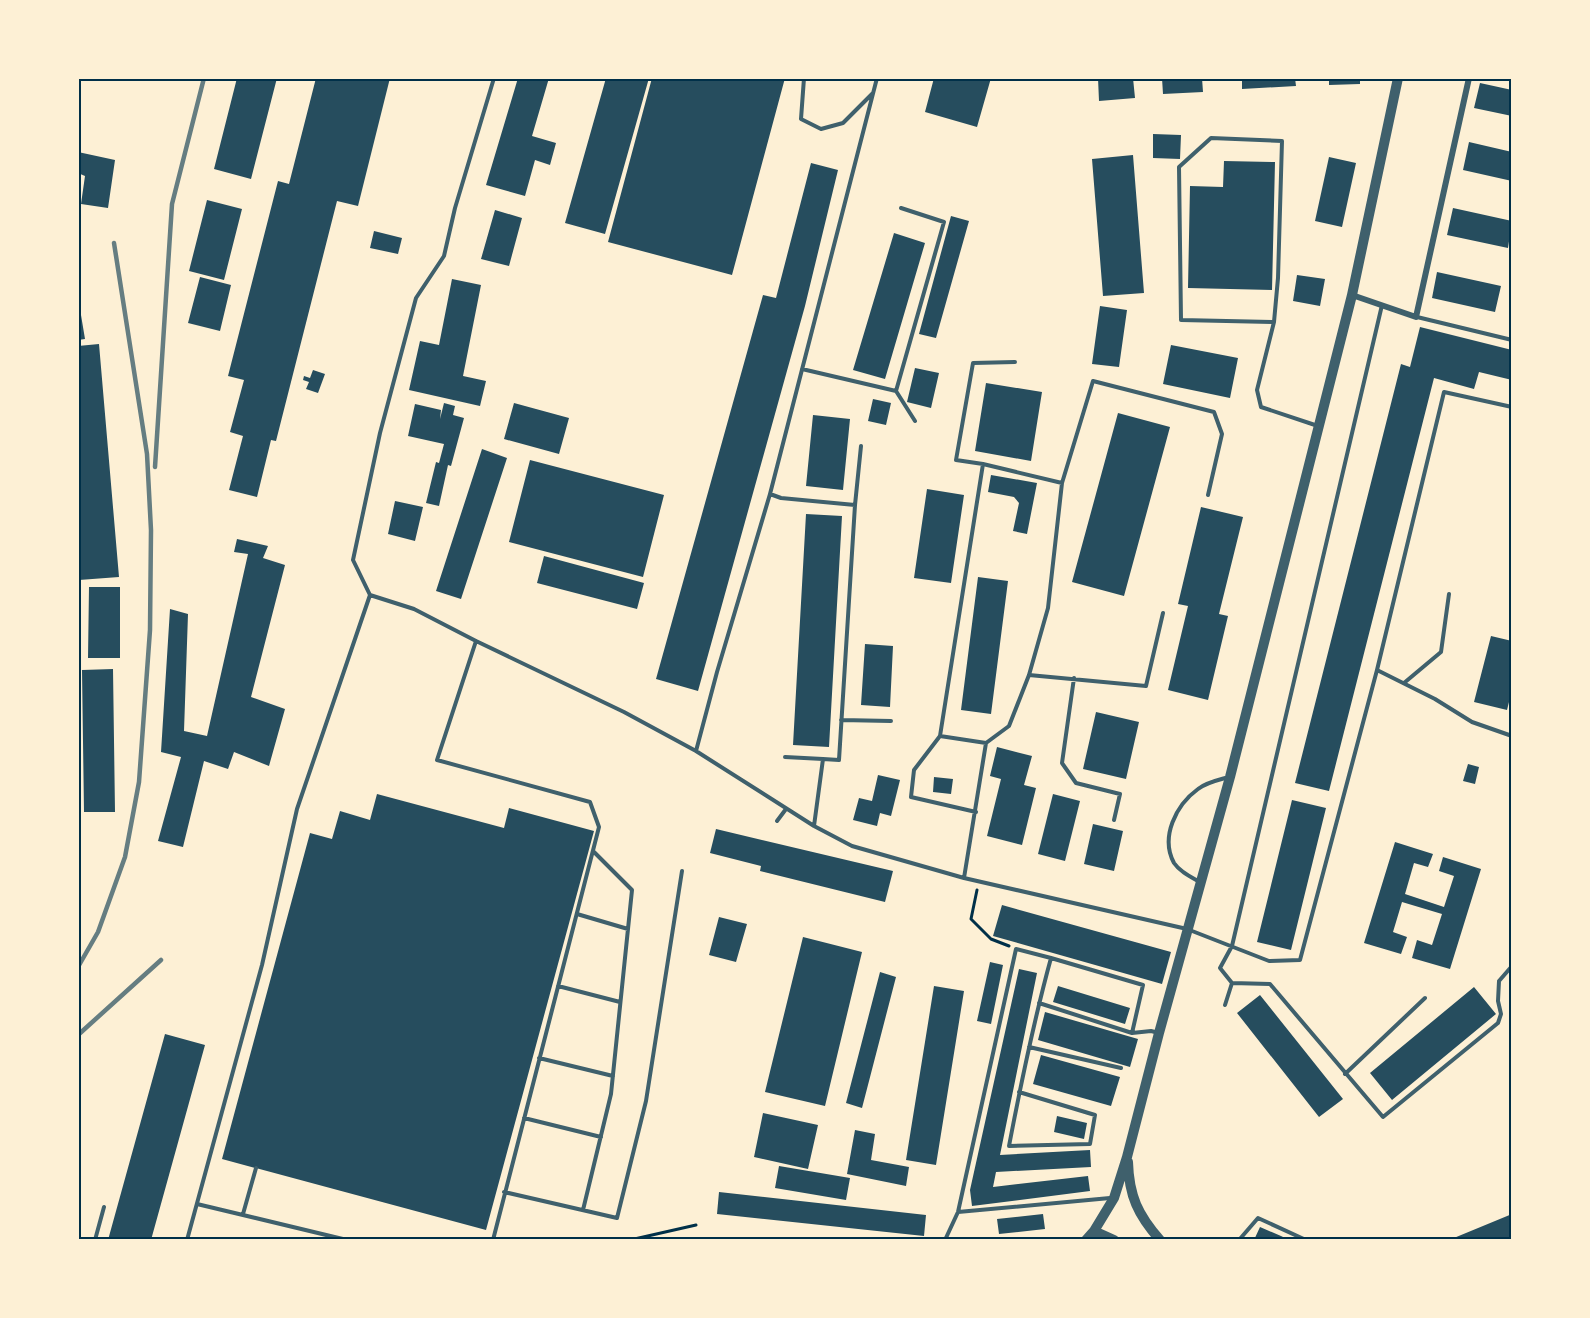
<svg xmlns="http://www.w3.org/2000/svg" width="1590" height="1318" viewBox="0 0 1590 1318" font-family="Overpass,sans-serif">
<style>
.building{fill:#264d5e}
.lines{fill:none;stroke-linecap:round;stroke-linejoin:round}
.path{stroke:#003049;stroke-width:3}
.service{stroke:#3f606c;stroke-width:4}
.minor{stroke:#3f606c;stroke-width:6}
.tertiary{stroke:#3f606c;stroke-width:10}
.rail{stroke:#657d81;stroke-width:4.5}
.neatline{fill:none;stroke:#003049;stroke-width:2}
</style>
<rect width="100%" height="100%" fill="#fdf0d5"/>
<path class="building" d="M237,78H277L251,179L214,169Z
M316,78H390L358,206L337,201L276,441L271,440L257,497L229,490L243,436L230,432L244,380L228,376L278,181L289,184Z
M518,78H549L532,136L556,143L550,165L535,160L525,196L486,185Z
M606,78H649L605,234L565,223Z
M652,78H785L732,275L608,242Z
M934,78H991L977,127L925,112Z
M1098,78H1133L1135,98L1099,101Z
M1162,78H1202L1203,92L1163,94Z
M1242,78H1295L1296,86L1242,89Z
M1329,78H1360V84L1329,85Z
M1480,83L1512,90V116L1474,108Z
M1153,134L1181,135L1180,159L1153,158Z
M1469,142L1512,152V181L1463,170Z
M78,152L115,160L108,208L81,204L85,176L78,173Z
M1133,155L1144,293L1103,296L1092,159Z
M1329,157L1356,163L1342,227L1315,221Z
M1224,161L1275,162L1272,290L1188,288L1190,186L1223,187Z
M811,163L838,170L805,306L698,691L656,679L763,295L776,298Z
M207,200L242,209L224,280L189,271Z
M1453,208L1512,221L1508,248L1447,235Z
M495,210L522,218L509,266L481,259Z
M951,216L969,221L936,338L919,334Z
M374,231L402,238L398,254L370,248Z
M894,233L925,243L885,379L853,370Z
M1437,272L1501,286L1495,312L1432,298Z
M1297,275L1325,279L1320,306L1293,301Z
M200,277L231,285L220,331L188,323Z
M452,279L481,285L463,376L486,381L480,406L409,390L420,341L439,345Z
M78,297L85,339L78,340Z
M1100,306L1127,310L1119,367L1092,364Z
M1420,327L1512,350V380L1479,372L1474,389L1434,378L1329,791L1295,783L1401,364L1410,367Z
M99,344L119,577L79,580L78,346Z
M1171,345L1238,358L1230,398L1163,384Z
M915,368L939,373L931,408L907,402Z
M313,370L325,374L318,393L306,389L309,382L303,380L304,376L310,378Z
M986,383L1042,392L1031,461L975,451Z
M873,399L891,403L886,425L868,421Z
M444,403L455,406L453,415L464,418L451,466L448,465L439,506L426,503L436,462L439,463L444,444L408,436L415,404L441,410L440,419Z
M514,403L569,418L559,454L504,439Z
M1118,413L1170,427L1124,596L1072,582Z
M813,415L850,419L843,490L806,486Z
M482,449L507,458L461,599L436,591Z
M530,460L664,495L643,577L509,542Z
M991,475L1037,483L1027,534L1013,531L1019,503L1014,497L988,492Z
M927,489L964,495L951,583L914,578Z
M395,501L423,507L415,541L388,534Z
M1201,507L1243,517L1219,614L1228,616L1208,700L1168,690L1188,606L1178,604Z
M806,514L842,516L829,747L793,745Z
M237,539L268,546L263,558L285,565L251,697L285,709L269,766L234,752L228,769L204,761L183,847L158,841L181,757L161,752L170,609L188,614L184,731L207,736L248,554L234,552Z
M544,556L644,583L637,609L537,583Z
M978,577L1008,581L991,714L961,710Z
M89,587H120V658H88Z
M1491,636L1512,641V690L1507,710L1474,702Z
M865,644L893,646L890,707L861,705Z
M113,669L115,812H84L82,670Z
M1096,712L1139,722L1126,779L1083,769Z
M997,747L1032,756L1024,785L1036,788L1022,845L987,836L1001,779L990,776Z
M1468,764L1479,767L1475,784L1463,781Z
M878,775L900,780L891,816L880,813L877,826L853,820L859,798L872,801Z
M934,777L953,779L951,794L933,792Z
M377,794L504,828L509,808L594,831L486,1230L222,1159L310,833L332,839L340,811L370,820Z
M1053,794L1080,801L1065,861L1038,854Z
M1292,800L1326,808L1291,950L1257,942Z
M1093,824L1123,831L1114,871L1084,864Z
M716,829L893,871L885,902L760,871L761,866L710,853Z
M1395,842L1433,854L1428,867L1414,863L1405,894L1444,907L1454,876L1439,871L1443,857L1481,869L1450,969L1412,958L1417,940L1432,945L1442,914L1402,902L1393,932L1407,937L1401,954L1364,943Z
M1002,905L1171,952L1162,984L993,936Z
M719,917L747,924L736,962L709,955Z
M803,937L862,952L825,1106L765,1092Z
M990,962L1003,965L991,1024L977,1021Z
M1019,969L1037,973L1000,1155L1090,1150L1091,1167L996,1172L993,1187L1088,1176L1090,1191L972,1206L970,1190Z
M880,972L896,977L862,1108L846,1103Z
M934,986L964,991L936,1165L906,1160Z
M1058,986L1130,1008L1125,1024L1053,1002Z
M1474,987L1496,1014L1392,1100L1370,1073Z
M1260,995L1343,1099L1319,1117L1237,1013Z
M1045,1012L1138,1039L1130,1067L1038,1040Z
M165,1034L205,1045L151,1240H108Z
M1041,1055L1120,1077L1111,1106L1033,1084Z
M763,1113L818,1125L808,1169L754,1157Z
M1057,1116L1087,1123L1084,1139L1054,1132Z
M855,1130L875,1134L871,1160L909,1167L906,1186L847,1174Z
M779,1166L850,1178L846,1200L775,1188Z
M719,1192L926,1215L924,1236L717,1214Z
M1043,1214L1045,1229L999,1234L997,1219Z
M1512,1214V1240H1449Z
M1260,1227L1281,1236L1289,1240H1254Z"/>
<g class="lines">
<path class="path" d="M977,890L971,919L991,939L1009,946
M630,1240L696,1225"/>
<path class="service" d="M494,78L455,208L444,256L416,298L380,433L353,560L370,595L414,609L476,641L624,712L696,751L814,826L852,846L964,878L1187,929L1269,961L1300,960L1377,670L1444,392L1512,407
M804,78L801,119L821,129L843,123L873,93
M1382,305L1232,946L1220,968L1232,983L1270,984L1383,1117L1498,1023L1501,1014L1498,1001L1499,981L1512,966
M1417,317L1512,340
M1274,322L1181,320L1179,167L1211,138L1282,141L1278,278L1274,322L1257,390L1261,407L1318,426
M802,369L896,391L915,421
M896,391L944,222L901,208
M983,464L956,460L973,363L1015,362
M770,494L781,498L855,505
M476,641L437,760L590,802L599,827L493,1240
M1377,670L1435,699L1472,722L1512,736
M1029,675L1146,686L1163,613
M1074,678L1062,763L1076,783L1120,794L1114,820
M1404,683L1441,652L1449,594
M841,720L891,721
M940,736L914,770L911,797L976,812
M986,743L1009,726L1029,675L1048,608L1062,483
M696,751L717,672L770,494L877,78
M785,757L823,759L814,826
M823,759L839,760L855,505L861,446
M777,821L786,809
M964,878L986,743L940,736L983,464L1062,483L1093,381L1214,412L1222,434L1208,495
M1200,882C1191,877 1180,872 1174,863C1160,837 1176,805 1198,789C1207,782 1219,780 1229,777
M577,914L628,929
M558,986L620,1002
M1039,1003L1132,1033L1151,1031L1159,1033
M1225,1005L1232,983
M1029,1047L1121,1068
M539,1058L613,1076
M1345,1074L1425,998
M1019,1092L1095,1115L1090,1144L1009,1146C1021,1083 1034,1020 1051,958L1143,985L1132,1033
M524,1118L601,1137
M504,1192L617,1218L646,1101L682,871
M197,1204L347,1240
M583,1210L611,1094L632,890L594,852
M958,1212L1110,1198
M243,1214L256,1168
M95,1240L104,1207
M187,1240L262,965L297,809L370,595
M945,1240L958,1212L1016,949L1051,958
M1239,1240L1258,1218L1306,1240"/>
<path class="minor" d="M1352,295L1416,317L1469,78"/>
<path class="tertiary" d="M1128,1162C1129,1196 1138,1215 1160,1240
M1094,1231L1114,1240
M1086,1240L1094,1231L1114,1198L1127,1157L1159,1033L1230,777L1352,295L1398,78"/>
<path class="rail" d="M155,467L172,204L204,78
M78,967L98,932L125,857L139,782L150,630L151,530L147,454L114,243
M78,1035L161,960"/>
</g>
<rect width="1590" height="1318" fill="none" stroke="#fdf0d5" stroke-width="159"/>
<rect x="80" y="80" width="1430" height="1158" class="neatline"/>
</svg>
